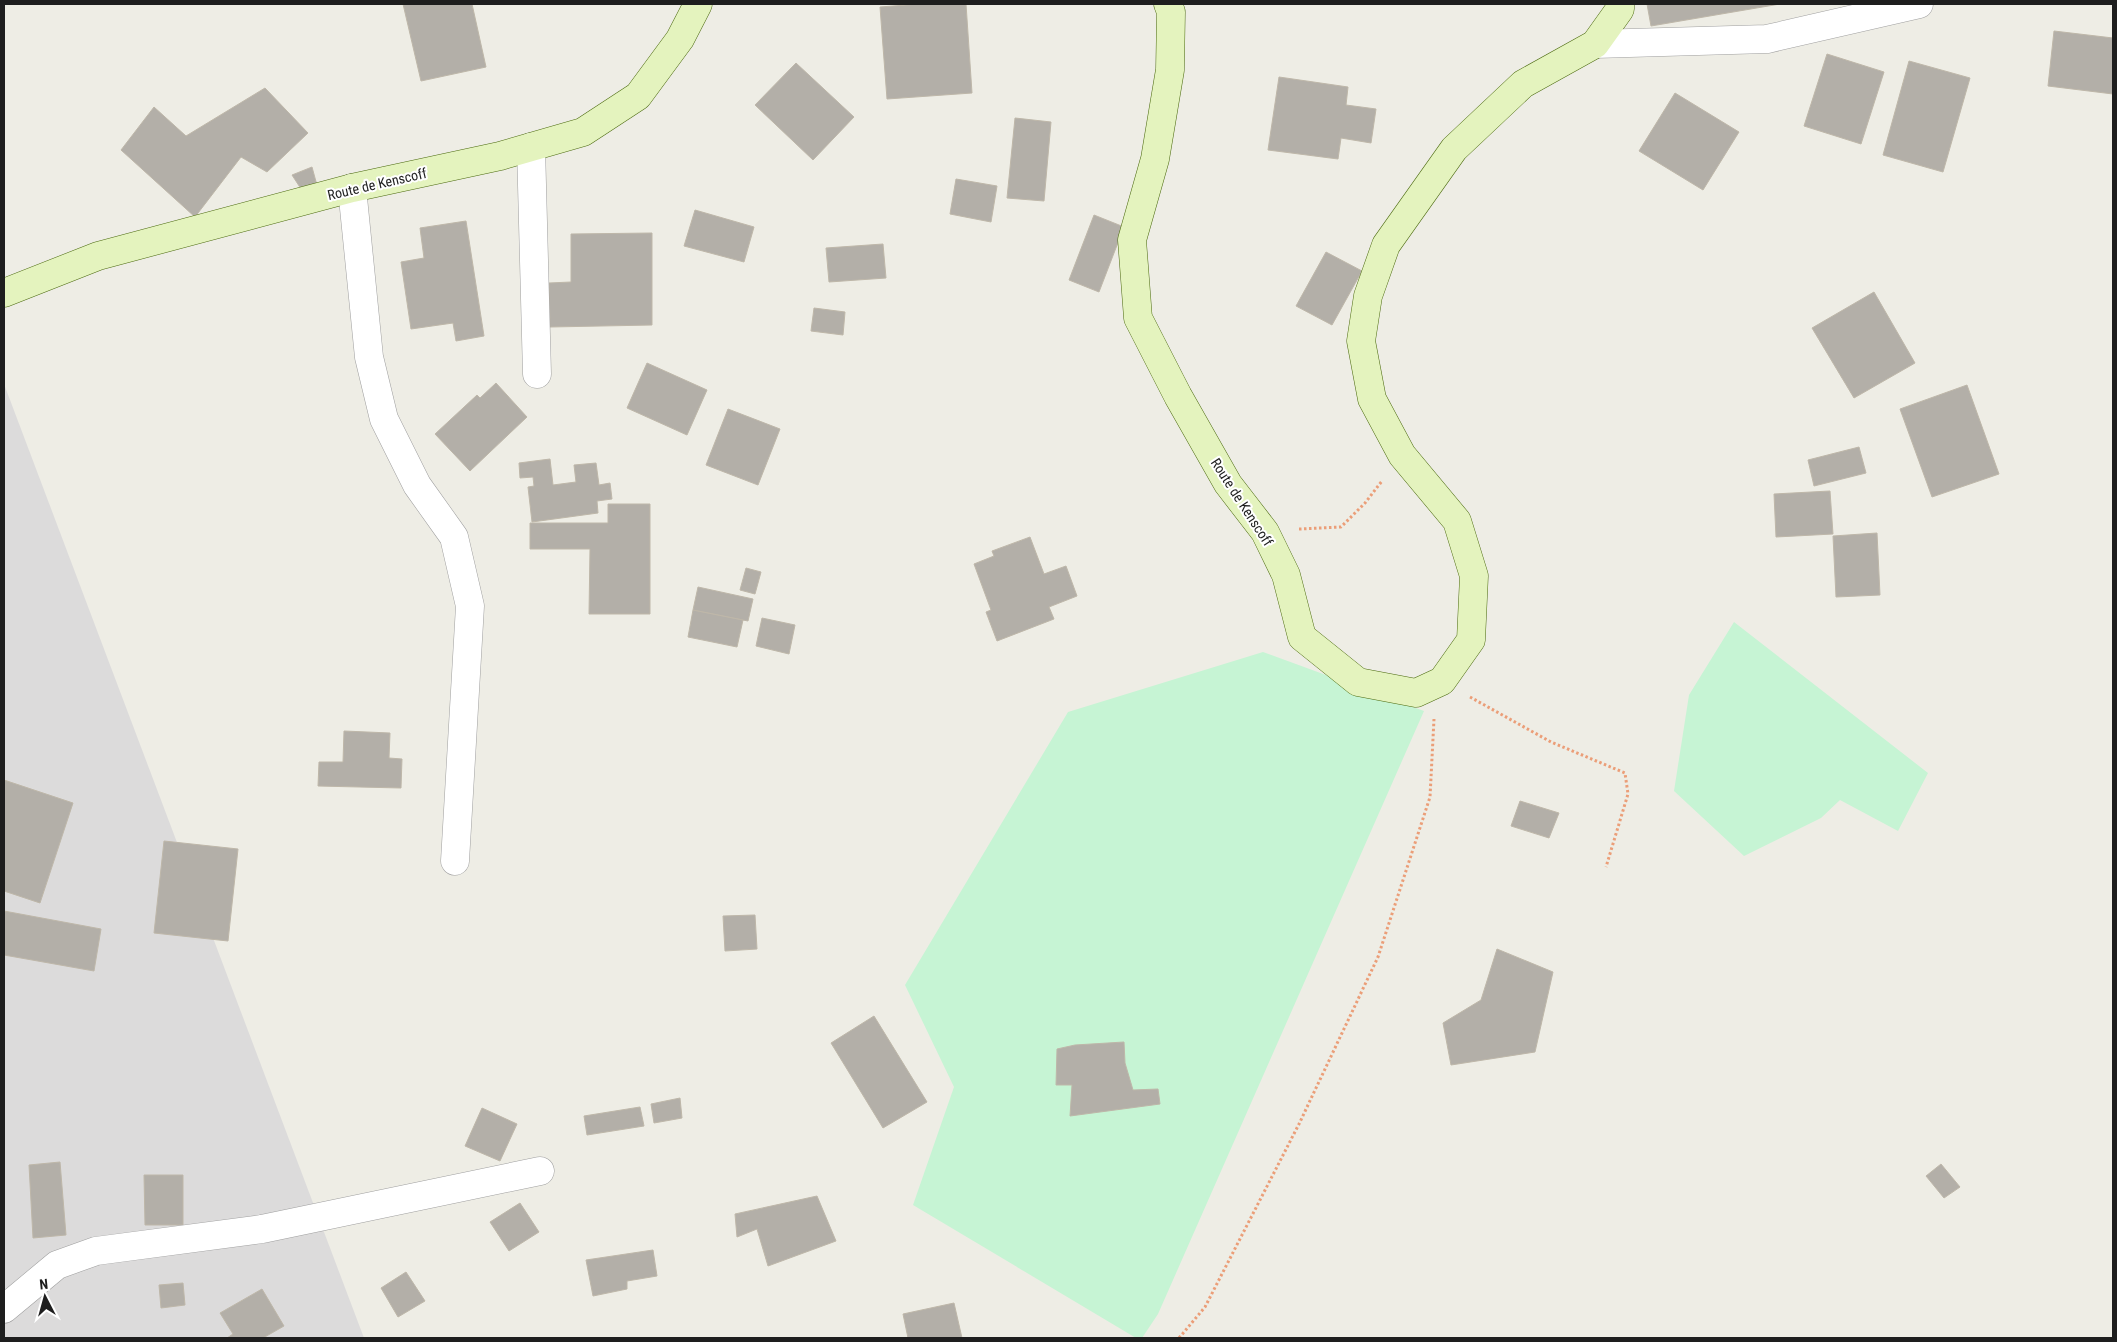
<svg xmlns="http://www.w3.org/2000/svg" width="2117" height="1342" viewBox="0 0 2117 1342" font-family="'Roboto Condensed',sans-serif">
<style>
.residential{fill:#dcdbdb}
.park{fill:#c6f4d4}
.building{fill:#b3afa8;stroke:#beb7a9}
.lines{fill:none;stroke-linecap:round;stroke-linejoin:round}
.minor-casing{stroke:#9f9f9f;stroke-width:29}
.secondary-casing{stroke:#4c6a10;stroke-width:29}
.path{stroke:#eb9e78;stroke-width:3;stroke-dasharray:2.5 2.5;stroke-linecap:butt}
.minor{stroke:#fff;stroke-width:28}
.secondary{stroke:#e4f3be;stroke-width:28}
.labels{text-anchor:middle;stroke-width:4;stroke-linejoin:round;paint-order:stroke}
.street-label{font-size:14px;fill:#1e1e1e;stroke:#fff}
</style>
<rect width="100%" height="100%" fill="#eeede5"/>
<path class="residential" d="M4,384L364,1338H4Z"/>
<path class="park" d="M1734,622L1928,773L1898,831L1840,800L1821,818L1744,856L1674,791L1689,695Z
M1263,652L1424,711L1158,1314L1142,1338H1136L913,1205L954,1087L905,985L1068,712Z"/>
<path class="building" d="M403,4H472L486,67L421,81Z
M919,4H966L972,93L887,99L880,7Z
M1647,4H1780L1651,26Z
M2054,31L2113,38V94L2048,86Z
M1827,54L1884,72L1861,144L1804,126Z
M1909,61L1970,78L1943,172L1883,155Z
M796,63L854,117L813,160L755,105Z
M1279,77L1348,87L1346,105L1376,109L1371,143L1341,138L1338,159L1268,150Z
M265,88L308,133L267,172L241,157L195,217L121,150L154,107L186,136Z
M1675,93L1739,132L1703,190L1639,151Z
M1015,118L1051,122L1044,201L1007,198Z
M312,167L318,189L303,192L292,175Z
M956,179L997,186L991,222L950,214Z
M695,210L754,227L744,262L684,246Z
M1094,215L1124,227L1099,292L1069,280Z
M466,221L484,336L456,341L453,323L411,329L401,262L424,258L420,228Z
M652,233V325L550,327L549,283L571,282V234Z
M883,244L886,278L829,282L826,248Z
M1326,252L1362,271L1332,325L1296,306Z
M1874,292L1915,363L1854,398L1812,328Z
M814,308L845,312L843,335L811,331Z
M647,363L707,390L687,435L627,408Z
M496,383L527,417L470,471L435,434L477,395L480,398Z
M1967,385L1999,474L1932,497L1900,409Z
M728,409L780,429L758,485L706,465Z
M1859,447L1866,473L1814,486L1808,460Z
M550,459L553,485L576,482L574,465L596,463L599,485L610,483L612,499L597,501L598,513L532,522L528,487L534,486L533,477L520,478L519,463Z
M1830,491L1833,534L1776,537L1774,494Z
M608,504H650V614H589L590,549H530V523H608Z
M1877,533L1880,595L1836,597L1833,536Z
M1030,537L1044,574L1066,566L1077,596L1049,607L1054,619L997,641L986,612L991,610L974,564L994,556L992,551Z
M746,568L761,572L755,594L740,590Z
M698,587L753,599L748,621L693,610Z
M693,610L743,620L737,647L688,637Z
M762,618L795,625L789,654L756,646Z
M344,731L390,733L389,758L402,759L401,788L318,786L319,762H343Z
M4,780L73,803L40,903L4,891Z
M1520,801L1559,813L1549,838L1511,826Z
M164,841L238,849L228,941L154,933Z
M4,911L101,929L94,971L4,955Z
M755,915L757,949L725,951L723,916Z
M1497,949L1553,972L1535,1052L1451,1065L1443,1023L1481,1000Z
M874,1016L927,1102L883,1128L831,1043Z
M1124,1042L1125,1063L1133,1090L1158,1089L1160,1104L1070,1116L1072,1085H1056L1057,1049L1075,1045Z
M680,1098L682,1118L654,1123L651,1104Z
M640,1107L644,1126L587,1135L584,1116Z
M482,1108L517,1124L500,1161L465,1146Z
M60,1162L66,1235L33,1238L29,1165Z
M1941,1164L1960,1187L1944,1198L1926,1176Z
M144,1175H183V1225H145Z
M817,1196L836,1241L768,1266L757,1229L737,1237L735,1214Z
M520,1203L539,1232L509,1251L490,1222Z
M653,1250L657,1276L627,1281V1289L593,1296L586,1260Z
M406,1272L425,1301L398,1317L381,1288Z
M183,1283L185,1305L161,1308L159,1285Z
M262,1289L284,1326L263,1338H227L233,1334L220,1313Z
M954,1303L962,1338H908L903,1314Z"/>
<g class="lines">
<defs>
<path id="minor" d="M1595,44L1767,39L1919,4
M531,147L537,374
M352,188L369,357L384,419L417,485L454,537L470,606L455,861
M4,1309L57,1265L96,1251L262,1229L540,1171"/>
<path id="secondary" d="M1168,4L1171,12L1170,70L1155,159L1132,240L1138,318L1178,396L1228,484L1265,532L1286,575L1302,637L1358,682L1416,693L1442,681L1471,640L1474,576L1457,521L1402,455L1372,399L1361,341L1368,296L1386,245L1454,149L1523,84L1595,44L1620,9V4
M4,293L98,256L352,188L500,156L583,132L638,96L680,39L698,4"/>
</defs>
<use href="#minor" class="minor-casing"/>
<use href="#secondary" class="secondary-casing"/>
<path class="path" d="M1299,529L1341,527L1365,503L1382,481
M1470,697L1551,742L1625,773L1628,794L1606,867
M1179,1338L1205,1307L1299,1124L1378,957L1430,797L1434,719"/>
<use href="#minor" class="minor"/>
<use href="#secondary" class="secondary"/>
</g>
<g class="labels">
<g class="street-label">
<text transform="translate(377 184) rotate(-13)" y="5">Route de Kenscoff</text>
<text transform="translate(1242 502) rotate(57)" y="5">Route de Kenscoff</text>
</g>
</g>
<rect width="2117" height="1342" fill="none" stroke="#1e1e1e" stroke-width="10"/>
<g transform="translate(45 1297) rotate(354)" stroke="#ffffff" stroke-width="4" paint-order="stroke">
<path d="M0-4L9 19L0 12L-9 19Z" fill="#1e1e1e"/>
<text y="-8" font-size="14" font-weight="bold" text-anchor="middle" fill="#1e1e1e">N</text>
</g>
</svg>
